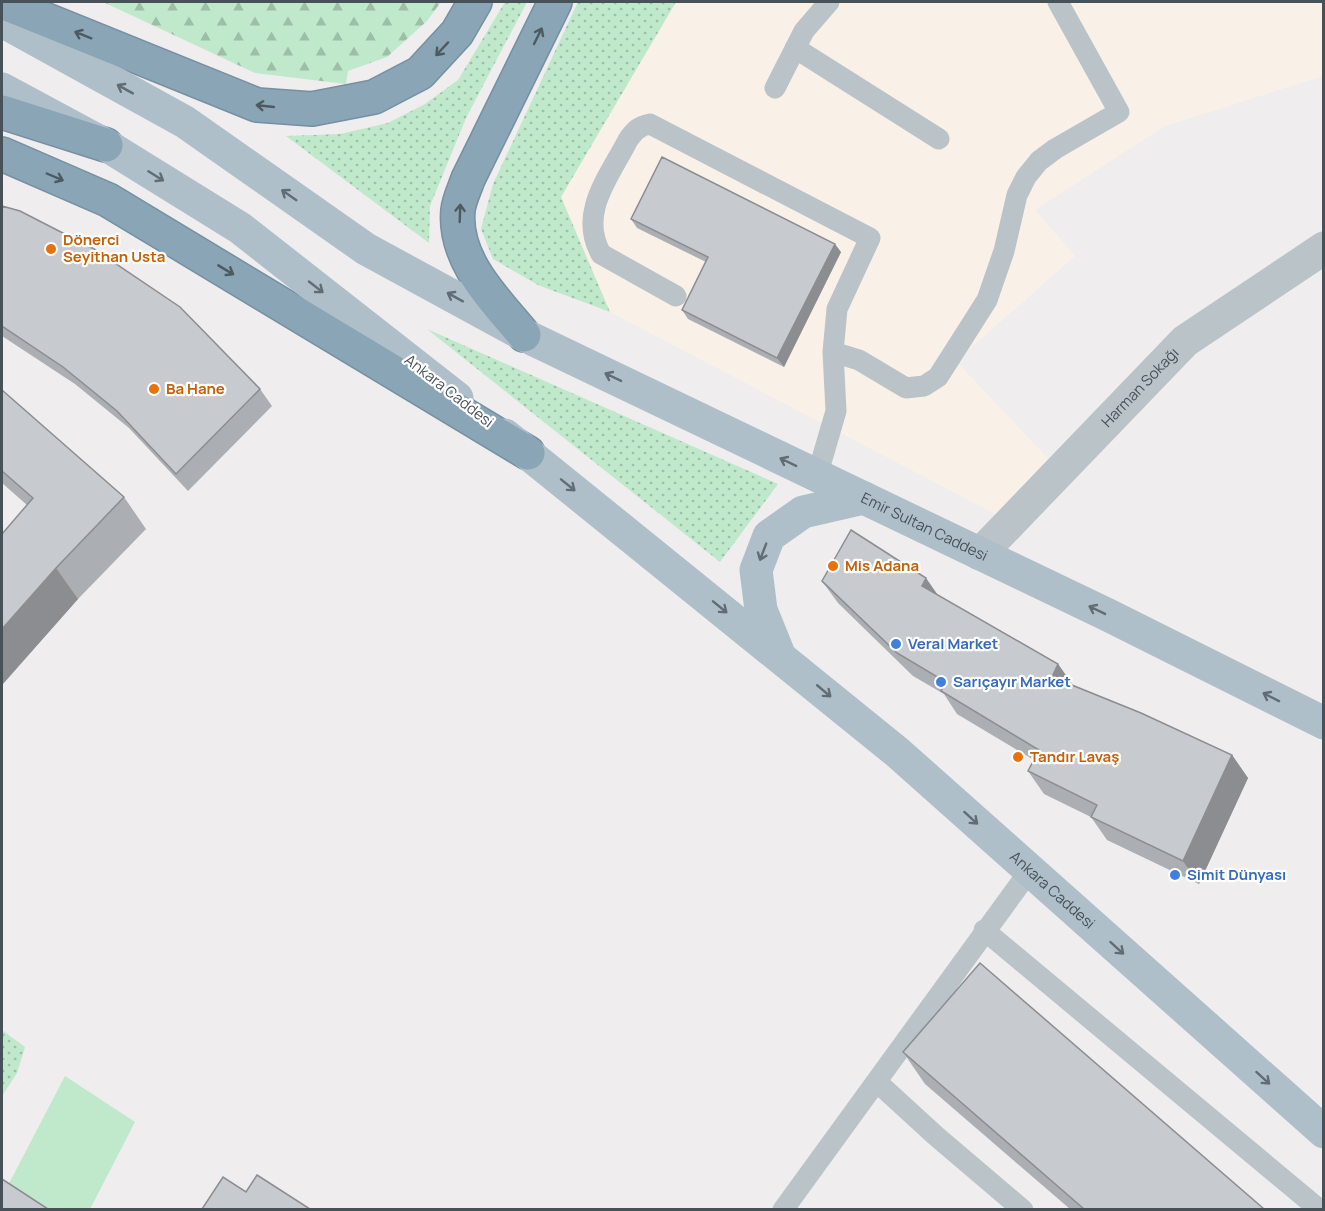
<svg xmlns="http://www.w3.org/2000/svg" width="1325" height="1211" viewBox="0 0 1325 1211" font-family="Manrope,sans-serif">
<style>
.commercial{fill:#f9f1e7}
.grass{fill:url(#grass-dots)}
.forest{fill:url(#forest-firs)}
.pitch{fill:#bfe9ca}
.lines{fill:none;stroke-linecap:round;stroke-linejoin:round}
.motorway-casing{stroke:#7590a2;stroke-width:36}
.service{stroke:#b9c3c8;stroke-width:21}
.minor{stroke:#b9c3c8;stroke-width:33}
.primary{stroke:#afbfc9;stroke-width:33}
.motorway{stroke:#8aa5b6;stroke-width:33}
.wall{fill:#abaeb2}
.shaded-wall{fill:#8b8d91}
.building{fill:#c7cacf;stroke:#8b8d91;stroke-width:1.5}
.oneway{stroke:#4e5a61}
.oneway2{stroke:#616d74}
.food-dot{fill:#e8710a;stroke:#fff;stroke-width:2}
.shop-dot{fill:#3f7fe0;stroke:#fff;stroke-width:2}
.labels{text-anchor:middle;stroke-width:4.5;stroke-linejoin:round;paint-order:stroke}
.food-label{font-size:15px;font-weight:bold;fill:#c56008;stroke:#fff;text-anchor:start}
.street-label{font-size:15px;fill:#475258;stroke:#fff}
.shop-label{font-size:15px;font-weight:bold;fill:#366cbe;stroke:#fff;text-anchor:start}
</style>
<defs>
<pattern id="grass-dots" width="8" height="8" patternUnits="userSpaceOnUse" patternTransform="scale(1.5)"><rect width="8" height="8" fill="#bfe9ca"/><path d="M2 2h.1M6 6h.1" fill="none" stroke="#9dbfa7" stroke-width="1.8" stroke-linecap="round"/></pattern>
<pattern id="forest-firs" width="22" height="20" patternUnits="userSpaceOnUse" patternTransform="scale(1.5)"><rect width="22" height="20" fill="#bfe9ca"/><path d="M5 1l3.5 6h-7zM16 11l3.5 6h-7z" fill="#9dbfa7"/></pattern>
</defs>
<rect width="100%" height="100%" fill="#efeded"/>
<path class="commercial" d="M676,2H1323V76L1165,126L1035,210L1075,256L956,361L1057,468L1014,524L610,312L561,197Z"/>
<path class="grass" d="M505,2H527L466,118L430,206L429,243L286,136L340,134L388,123L425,104L458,80Z
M578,2H676L561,197L610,312L538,285L493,259L481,229L493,184Z
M427,329L778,484L720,562Z
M2,1030L25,1047L17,1073L2,1096Z"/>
<path class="forest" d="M103,2H441L427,21L387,57L348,71L346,84L255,73Z"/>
<path class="pitch" d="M65,1076L135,1122L90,1209H9L2,1197Z"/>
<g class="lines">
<defs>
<path id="motorway" d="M2,2L257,105L312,109L374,97L420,73L457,33L475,2
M2,112L106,145
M2,154L108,200L528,453
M524,335C495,300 453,260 458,210C459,200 465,188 468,179L555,2"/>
</defs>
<use href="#motorway" class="motorway-casing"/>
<path class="service" d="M795,48L939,139
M775,88L804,31L829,2
M676,296L601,254C578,213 609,177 628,140C634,131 639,126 650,124L870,238L837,309L833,352L836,411L817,476
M833,352L859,360L906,388L924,386L938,377L987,300L1004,251L1017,195L1026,177L1039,161L1055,149L1119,112L1058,2
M984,930L1320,1210
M877,1082L936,1136L1023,1210
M783,1210L1030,870"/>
<path class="minor" id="s1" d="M980,554L1185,341L1324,248"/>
<g class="primary">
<path id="s2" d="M2,21L185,122L366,249L524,335L1108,615L1324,723"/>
<path d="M2,89L106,145L240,228L457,398"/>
<path id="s3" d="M505,435L897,752L1324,1132"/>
<path d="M778,652L761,610L756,570L769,536L803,512L864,498"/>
</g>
<use href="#motorway" class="motorway"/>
</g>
<path class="wall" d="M2,206L260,389L272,406L188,491L129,428L75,384L2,336Z
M631,219L841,252L784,367L688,319L682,310L706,262L637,228Z
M2,390L124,497L146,529L78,599L2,685V534L27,505L2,483Z
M822,581L939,596L1058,664L1073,685L1232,755L1248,778L1199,884L1107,840L1091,817L1044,794L1028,771L1034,760L957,714L944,694L913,676L838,603Z
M903,1052L1264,1209H1070L925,1084Z"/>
<path class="shaded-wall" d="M835,244L841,252L784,367L777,358Z
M56,568L78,599L2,685V629Z
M926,578L942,601L922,586Z
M1058,664L1074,687L1052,677Z
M1232,755L1248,778L1199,884L1183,861Z"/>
<path class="building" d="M662,157L835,244L777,358L682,310L708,257L631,219Z
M2,206L20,211L94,249L180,307L260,389L176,474L117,411L63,367L2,326Z
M2,390L124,497L56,568L2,629V534L33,498L2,471Z
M851,530L926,578L922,586L1058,664L1052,677L1141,713L1232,755L1183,861L1091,817L1097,805L1028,771L1039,750L941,691L946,682L897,653L822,581Z
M980,963L1264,1209H1084L903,1052Z
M257,1175L310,1209H202L223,1177L246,1192Z
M2,1179L48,1209H2Z"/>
<defs><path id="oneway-shaft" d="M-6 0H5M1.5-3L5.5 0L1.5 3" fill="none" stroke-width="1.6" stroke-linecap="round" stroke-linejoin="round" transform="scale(1.5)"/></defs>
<g class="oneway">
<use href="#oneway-shaft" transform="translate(83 35) rotate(-158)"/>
<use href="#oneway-shaft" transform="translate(538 36) rotate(-64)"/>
<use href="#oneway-shaft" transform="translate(442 49) rotate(133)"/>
<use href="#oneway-shaft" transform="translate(265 106) rotate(-174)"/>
<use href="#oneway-shaft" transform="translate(55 177) rotate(23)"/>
<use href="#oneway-shaft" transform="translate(460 213) rotate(-88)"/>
<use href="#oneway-shaft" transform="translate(226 270) rotate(31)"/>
</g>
<g class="oneway2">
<use href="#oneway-shaft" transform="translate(125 89) rotate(-151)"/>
<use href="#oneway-shaft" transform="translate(156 176) rotate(32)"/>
<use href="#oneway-shaft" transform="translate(289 195) rotate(-145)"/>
<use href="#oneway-shaft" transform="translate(316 287) rotate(38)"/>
<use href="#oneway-shaft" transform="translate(455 297) rotate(-151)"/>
<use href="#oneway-shaft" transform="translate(613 377) rotate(-154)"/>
<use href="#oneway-shaft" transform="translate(788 462) rotate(-154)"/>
<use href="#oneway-shaft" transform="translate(568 485) rotate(39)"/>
<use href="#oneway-shaft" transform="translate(763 552) rotate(111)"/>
<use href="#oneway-shaft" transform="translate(720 607) rotate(39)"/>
<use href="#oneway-shaft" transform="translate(1097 610) rotate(-154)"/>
<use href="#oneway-shaft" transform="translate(824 691) rotate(40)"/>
<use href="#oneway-shaft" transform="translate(1271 697) rotate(-153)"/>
<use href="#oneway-shaft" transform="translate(971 818) rotate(42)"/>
<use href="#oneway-shaft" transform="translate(1117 948) rotate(42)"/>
<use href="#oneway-shaft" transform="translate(1263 1078) rotate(42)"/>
</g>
<g class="food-dot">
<circle cx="51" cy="249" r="6"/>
<circle cx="154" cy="389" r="6"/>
<circle cx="833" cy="566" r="6"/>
<circle cx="1018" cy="757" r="6"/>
</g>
<g class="shop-dot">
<circle cx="896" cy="644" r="6"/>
<circle cx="941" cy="682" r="6"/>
<circle cx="1175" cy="875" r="6"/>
</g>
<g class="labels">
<g class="food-label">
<text x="63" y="245">Dönerci<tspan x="63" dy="17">Seyithan Usta</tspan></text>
<text x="166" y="394">Ba Hane</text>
<text x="845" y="571">Mis Adana</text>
<text x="1030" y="762">Tandır Lavaş</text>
</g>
<g class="street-label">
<text dy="5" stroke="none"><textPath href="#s1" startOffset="231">Harman Sokağı</textPath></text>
<text transform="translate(449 391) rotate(38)" y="5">Ankara Caddesi</text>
<text dy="5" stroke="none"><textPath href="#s2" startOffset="1054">Emir Sultan Caddesi</textPath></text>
<text dy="5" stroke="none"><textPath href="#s3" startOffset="712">Ankara Caddesi</textPath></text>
</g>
<g class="shop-label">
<text x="908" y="649">Veral Market</text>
<text x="953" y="687">Sarıçayır Market</text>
<text x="1187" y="880">Simit Dünyası</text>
</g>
</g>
<rect width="1325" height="1211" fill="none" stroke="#475258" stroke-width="6"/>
</svg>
